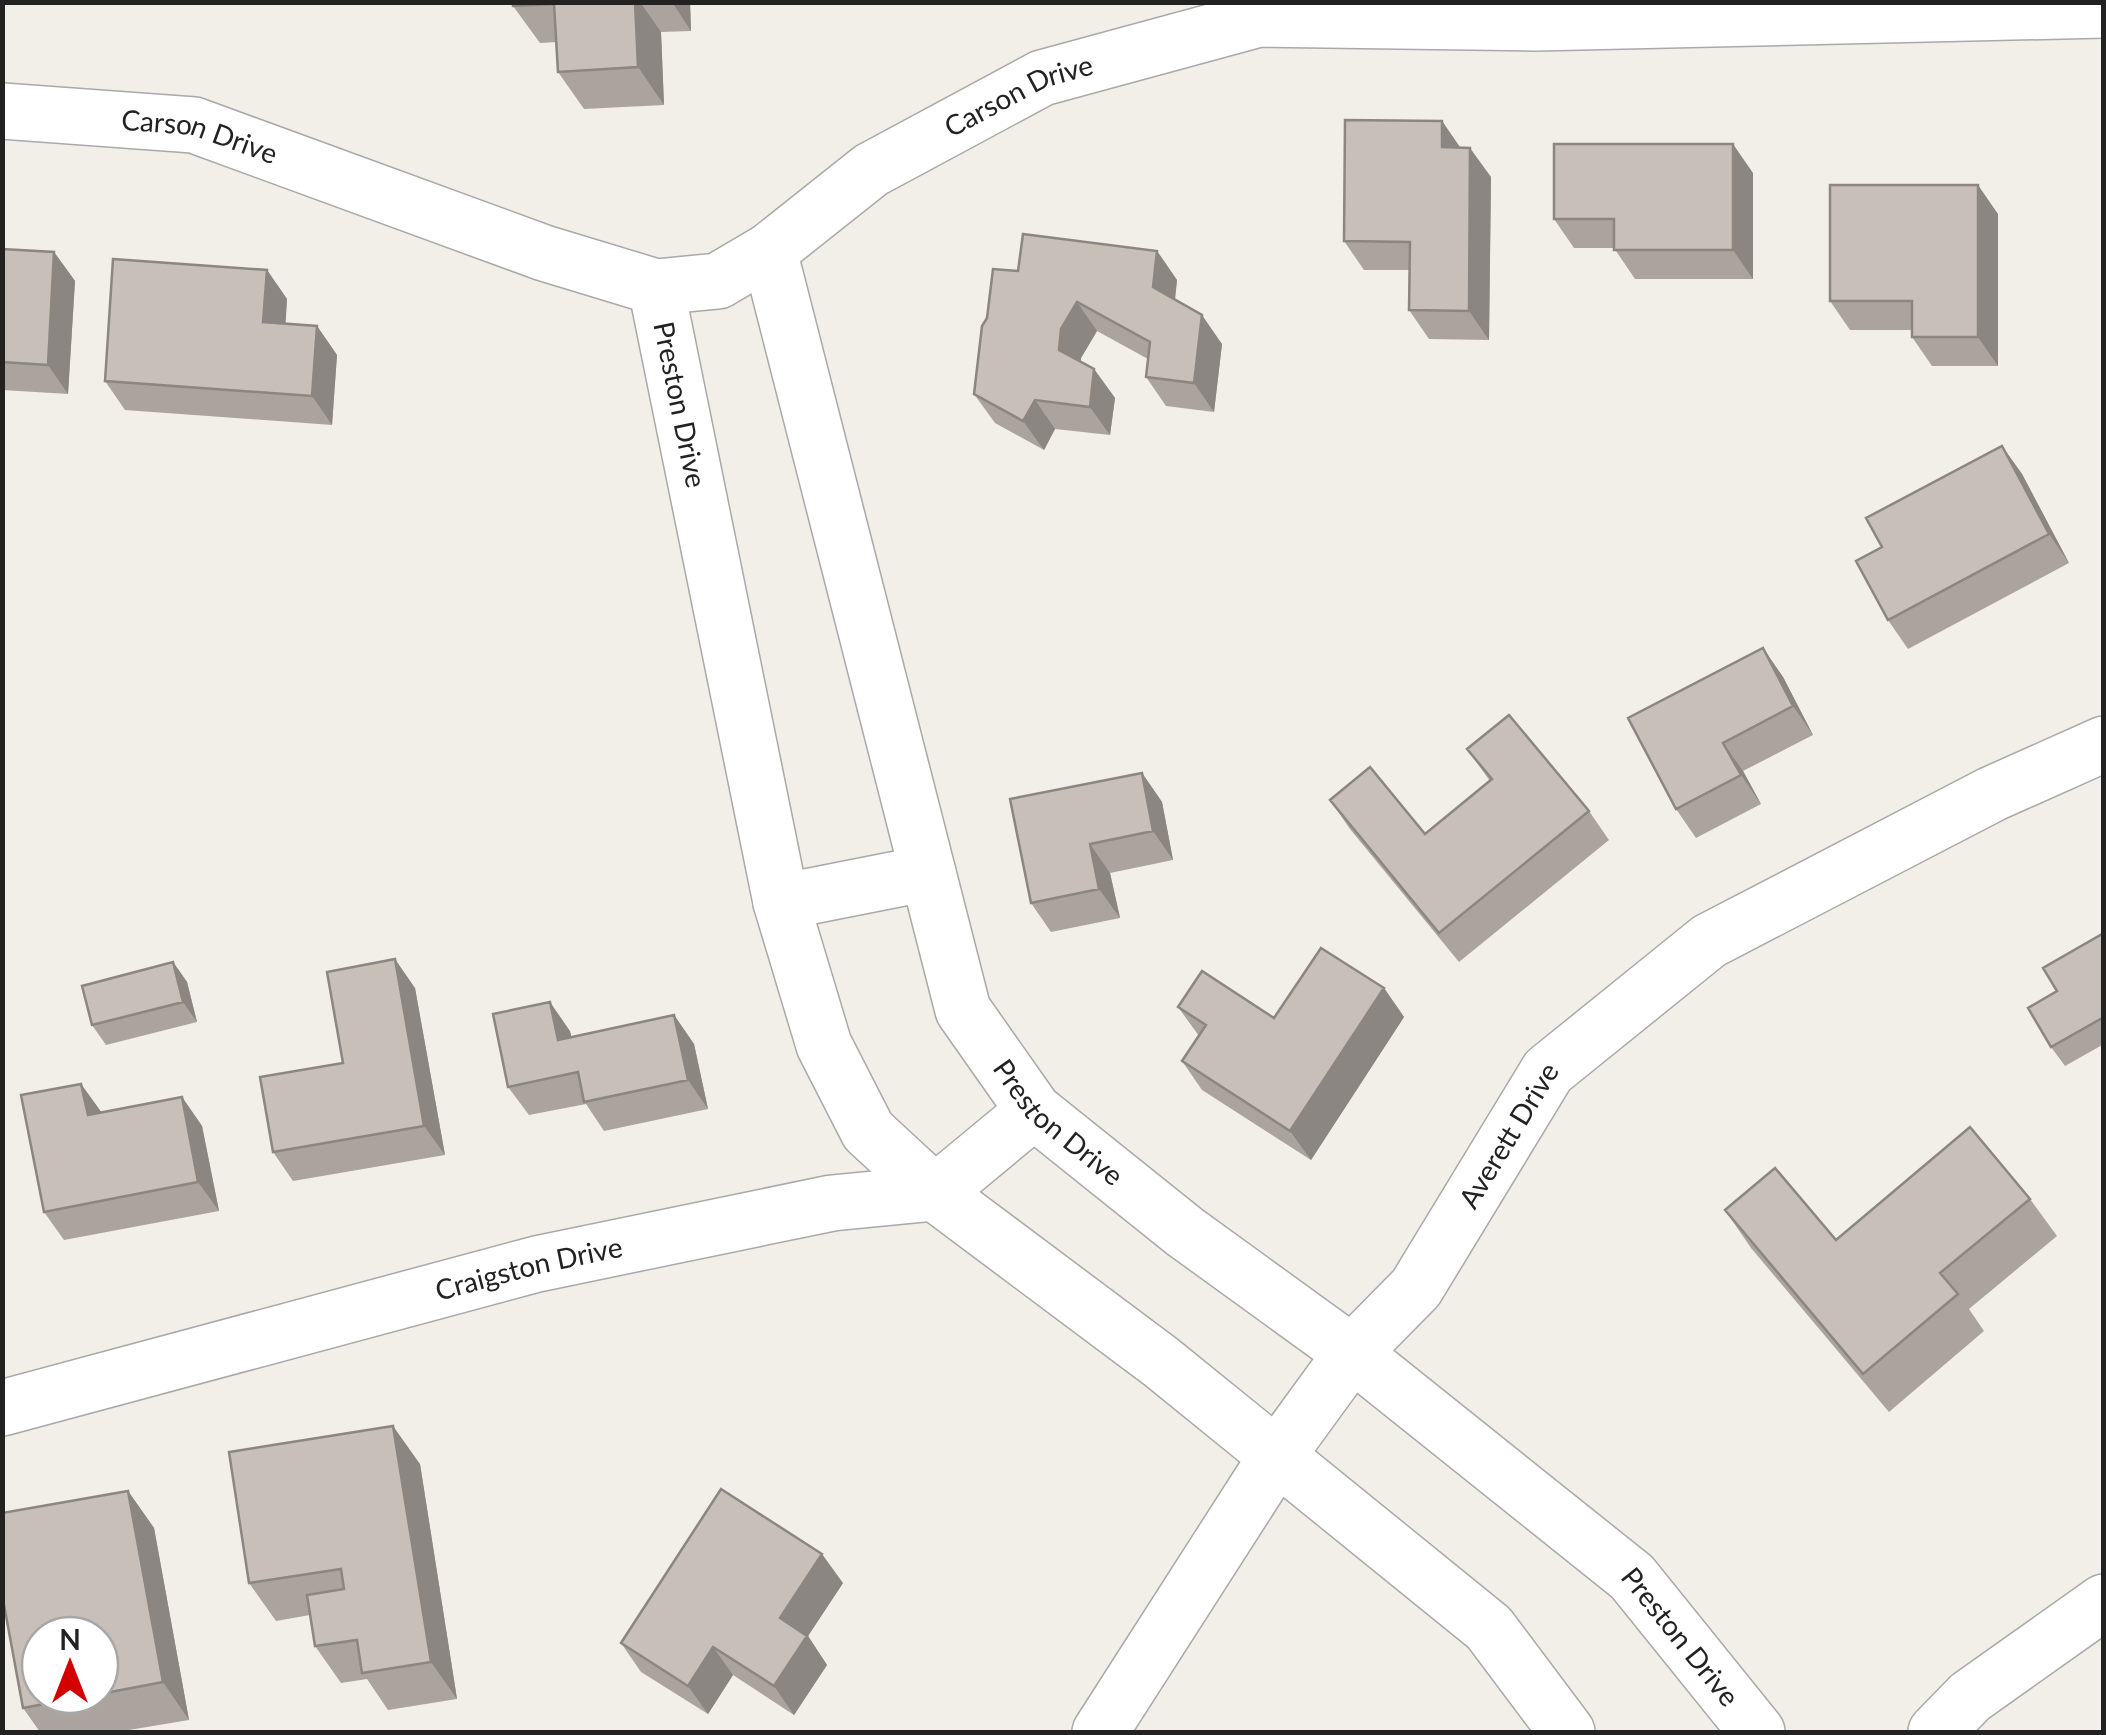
<svg xmlns="http://www.w3.org/2000/svg" width="2106" height="1735" viewBox="0 0 2106 1735" font-family="Lato,sans-serif">
<style>
.lines{fill:none;stroke-linecap:round;stroke-linejoin:round}
.minor-casing{stroke:#a9a9a9;stroke-width:58}
.minor{stroke:#fff;stroke-width:55}
.wall{fill:#aba49e;fill-rule:evenodd}
.shaded-wall{fill:#8b8681}
.building{fill:#c7bfb8;stroke:#8b8681;stroke-width:2.5}
.labels{text-anchor:middle;stroke-width:8;stroke-linejoin:round;paint-order:stroke}
.street-label{font-size:28px;fill:#222;stroke:#fff}
</style>
<rect width="100%" height="100%" fill="#f2efe9"/>
<g class="lines">
<defs>
<g id="minor">
<path id="s1" d="M2,111L194,125L544,253L656,287L718,281L769,251L871,170L1042,78L1259,19L1535,23L2104,10"/>
<path id="s2" d="M769,251L963,1010L1034,1111L1185,1232L1352,1353L1632,1577L1757,1732"/>
<path id="s3" d="M656,287L781,902L824,1045L868,1131L935,1193L1161,1362L1489,1628L1567,1732"/>
<path d="M781,902L928,873"/>
<path id="s4" d="M2,1408L537,1264L832,1203L935,1193L1034,1111"/>
<path id="s5" d="M1100,1732L1277,1456L1352,1353L1416,1288L1548,1071L1709,941L1992,794L2104,744"/>
<path d="M1936,1732L1970,1697L2104,1602"/>
</g>
</defs>
<use href="#minor" class="minor-casing"/>
<use href="#minor" class="minor"/>
</g>
<path class="wall" d="M513,2H690L691,31L661,32L664,105L584,109L558,72L557,42L540,43L513,6Z
M1442,121L1460,148L1491,177L1489,340L1429,339L1409,310L1410,270H1364L1344,241Z
M1753,173V279H1635L1614,248H1574L1554,219Z
M1998,214V366H1932L1912,337V330H1850L1830,301Z
M2,249L54,252L75,281L68,394L2,390Z
M1157,251L1177,280L1175,300L1222,344L1214,412L1166,406L1146,377L1148,359L1097,331L1081,358V361L1094,369L1115,398L1110,435L1055,429L1044,450L995,423L974,394L1018,271Z
M267,270L287,299L285,324L317,326L337,355L332,425L125,410L105,381Z
M2002,446L2022,474L2069,563L1908,649L1888,620Z
M1763,648L1783,677L1813,735L1743,771L1761,804L1696,838L1676,809Z
M1467,749L1589,811L1609,840L1459,962L1350,829L1330,800L1425,834L1490,781Z
M1142,773L1162,802L1173,860L1110,873L1120,918L1051,932L1031,903Z
M2104,933V1044L2065,1066L2051,1047L2057,991Z
M173,962L187,982L197,1022L106,1045L92,1025Z
M415,988L445,1155L293,1181L273,1152L343,1063Z
M1384,988L1404,1017L1311,1160L1202,1090L1182,1061L1199,1036L1178,1007L1274,1018Z
M674,1015L694,1044L708,1109L604,1131L586,1104L529,1115L508,1087L570,1031L571,1037Z
M81,1084L101,1112L182,1097L202,1126L219,1211L64,1240L44,1212Z
M2030,1199L2057,1236L1969,1309L1984,1331L1889,1412L1751,1248L1725,1210L1836,1240Z
M420,1464L457,1699L388,1710L367,1679L341,1683L315,1646L310,1615L276,1621L249,1583Z
M128,1491L154,1528L189,1720L117,1732H40L23,1708ZM100,1635V1695H40Z
M843,1583L808,1636L827,1665L794,1715L733,1675L708,1714L641,1672L621,1643Z"/>
<path class="shaded-wall" d="M635,2H640L661,32L664,105L638,67Z
M672,2H690L691,31Z
M1442,121L1462,150L1442,147Z
M1733,144L1753,173V279L1733,250Z
M1470,148L1491,177L1489,340L1469,311Z
M1978,185L1998,214V366L1978,337Z
M1157,251L1177,280L1173,316L1153,287Z
M54,252L75,281L68,394L48,365Z
M267,270L287,299L284,351L263,322Z
M1077,302L1097,331L1081,358L1079,378L1059,350L1061,329Z
M1202,315L1222,344L1214,412L1194,383Z
M317,326L337,355L332,425L312,396Z
M1094,369L1115,398L1110,435L1090,407Z
M1035,400L1055,429L1044,450L1023,421Z
M2002,446L2022,474L2069,563L2049,534Z
M1763,648L1783,677L1813,735L1793,706Z
M1723,743L1743,771L1761,804L1741,775Z
M1142,773L1162,802L1173,860L1153,831Z
M1090,844L1110,873L1120,918L1099,889Z
M395,959L415,988L445,1155L424,1126Z
M173,962L187,982L197,1022L183,1002Z
M1384,988L1404,1017L1311,1160L1290,1131Z
M550,1002L570,1031L578,1068L558,1040Z
M674,1015L694,1044L708,1109L688,1080Z
M81,1084L102,1113L88,1115Z
M182,1097L202,1126L219,1211L198,1182Z
M393,1426L420,1464L457,1699L431,1662Z
M128,1491L154,1528L189,1720L163,1682Z
M822,1554L843,1583L808,1636L827,1665L794,1715L774,1686L780,1618Z
M713,1647L733,1675L708,1714L688,1686Z"/>
<path class="building" d="M513,2H635L638,67L558,72L554,4L513,6Z
M1345,120L1442,121V147L1470,148L1469,311L1409,310L1410,242L1344,241Z
M1554,144H1733V250H1614V219H1554Z
M1830,185H1978V337H1912V301H1830Z
M1023,234L1157,251L1153,287L1202,315L1194,383L1146,377L1150,342L1077,302L1061,329L1059,350L1094,369L1090,407L1035,400L1023,421L974,394L982,326L987,318L993,269L1018,271Z
M2,249L54,252L48,365L2,362Z
M113,259L267,270L263,322L317,326L312,396L105,381Z
M2002,446L2049,534L1888,620L1856,561L1882,547L1866,518Z
M1763,648L1793,706L1723,743L1741,775L1676,809L1628,718Z
M1509,715L1589,811L1439,933L1330,800L1370,767L1425,834L1492,779L1467,749Z
M1142,773L1153,831L1090,844L1099,889L1031,903L1010,799Z
M2104,933V1017L2051,1047L2028,1008L2057,991L2043,968Z
M1321,948L1384,988L1290,1131L1182,1061L1206,1025L1178,1007L1202,971L1274,1018Z
M395,959L424,1126L273,1152L260,1077L343,1063L327,972Z
M173,962L183,1002L92,1025L82,986Z
M550,1002L558,1040L674,1015L688,1080L584,1102L578,1072L508,1087L493,1014Z
M81,1084L88,1115L182,1097L198,1182L44,1212L21,1095Z
M1970,1127L2030,1199L1940,1273L1958,1294L1863,1374L1725,1210L1775,1168L1836,1240Z
M393,1426L431,1662L362,1673L357,1640L315,1646L307,1595L344,1589L341,1569L249,1583L229,1452Z
M721,1489L822,1554L780,1618L807,1636L774,1686L713,1647L688,1686L621,1643Z
M128,1491L163,1682L100,1694V1635H40V1695H92L23,1708L2,1594V1513Z"/>
<g class="labels">
<g class="street-label">
<text dy="10" stroke="none"><textPath href="#s1" startOffset="1100">Carson Drive</textPath></text>
<text dy="10" stroke="none"><textPath href="#s1" startOffset="200">Carson Drive</textPath></text>
<text dy="10" stroke="none"><textPath href="#s3" startOffset="120">Preston Drive</textPath></text>
<text dy="10" stroke="none"><textPath href="#s2" startOffset="932">Preston Drive</textPath></text>
<text dy="10" stroke="none"><textPath href="#s5" startOffset="725">Averett Drive</textPath></text>
<text dy="10" stroke="none"><textPath href="#s4" startOffset="545">Craigston Drive</textPath></text>
<text dy="10" stroke="none"><textPath href="#s2" startOffset="1742">Preston Drive</textPath></text>
</g>
</g>
<rect width="2106" height="1735" fill="none" stroke="#222222" stroke-width="10"/>
<g transform="translate(70 1665)"><circle r="48" fill="#ffffff" stroke="#a7a7a7" stroke-width="2.5"/>
<path d="M0-8L18 38L0 25L-18 38Z" fill="#d40000"/>
<text y="-15" font-size="28" font-weight="bold" text-anchor="middle" fill="#222222">N</text>
</g>
</svg>
